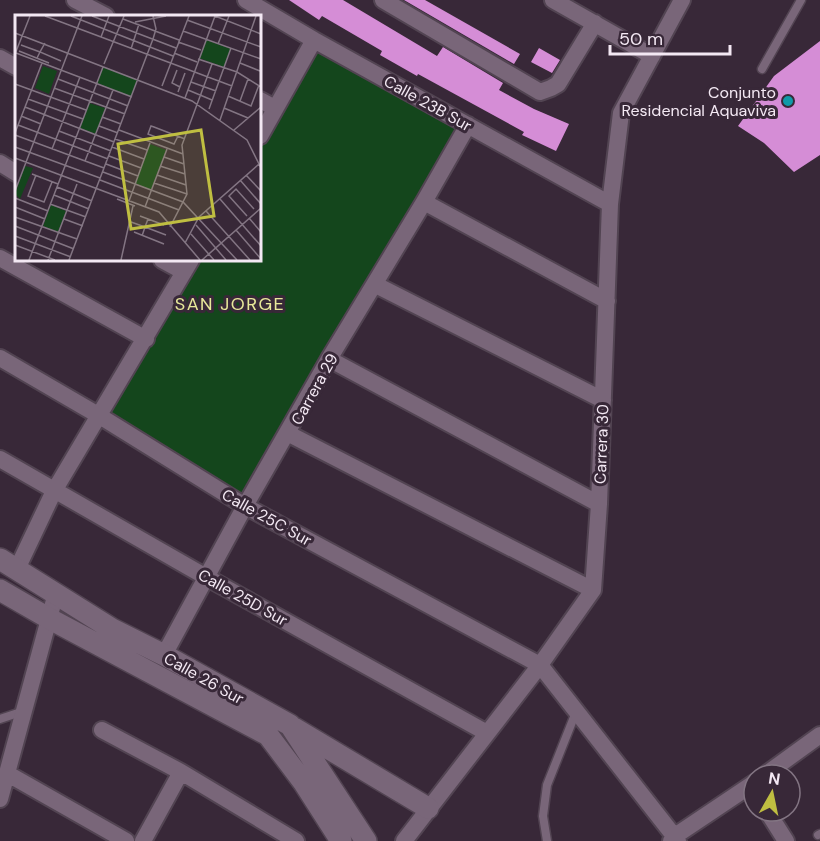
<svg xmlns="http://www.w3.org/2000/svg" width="820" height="841" viewBox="0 0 820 841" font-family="'DM Sans',sans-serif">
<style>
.green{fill:#14461c}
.building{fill:#d58dd6}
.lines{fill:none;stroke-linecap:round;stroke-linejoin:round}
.service-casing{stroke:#524452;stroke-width:11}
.minor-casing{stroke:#524452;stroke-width:20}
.tertiary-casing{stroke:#524452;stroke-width:24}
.service{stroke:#796679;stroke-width:8}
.minor{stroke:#796679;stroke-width:16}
.tertiary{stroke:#796679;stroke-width:21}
.culture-dot{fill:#0f9aa8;stroke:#382838;stroke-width:2}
.labels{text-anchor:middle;stroke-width:6;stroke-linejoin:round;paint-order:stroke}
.poi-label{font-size:16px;fill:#f3e8f3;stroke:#382838;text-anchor:end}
.street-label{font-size:16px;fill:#f3e8f3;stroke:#382838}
.neighbourhood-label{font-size:18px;letter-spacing:1.5px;fill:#e8e99a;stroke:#382838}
.inset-road{fill:none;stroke:#837583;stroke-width:1.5}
.view{fill:#bfbe41;fill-opacity:0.15;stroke:#bfbe41;stroke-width:3}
.inset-edge{fill:none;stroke:#f3e8f3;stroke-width:3}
</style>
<rect width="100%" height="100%" fill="#382838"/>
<path class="green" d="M313,50L460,132L247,498L106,410L196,260H260V146Z"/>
<path class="building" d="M289,0H343L437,56L443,47L503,83L499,90L534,109L569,124L556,151L522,135L524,132L418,74L417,76L380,55L382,51L322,16L319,20Z
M404,0H425L520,54L514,64Z
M820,41V155L794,172L764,143L738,126L774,76Z
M539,48L560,60L552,73L531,62Z"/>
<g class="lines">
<defs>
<path id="service" d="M762,69L801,0
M0,719L24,711
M818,835L820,834
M547,841L543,816L547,785L576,712"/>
<path id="minor" d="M75,0L106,16
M246,0L314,40L610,204
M383,0L540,92L551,88L558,84L595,23
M553,0L652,56
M0,58L16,67
M260,100L275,108
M260,136L314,40
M0,163L16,173
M424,202L607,301
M0,258L146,339
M162,260L184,272
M376,285L603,400
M0,358L98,415L245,506L540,665L678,841
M329,359L599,504
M289,434L593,590
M0,459L206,577L487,733
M17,569L54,491L191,260
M164,655L245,506L329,359L424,202L468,125
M102,730L181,772L296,841
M8,774L126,841
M765,775L820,735
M0,799L56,593
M767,811L786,841
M143,841L181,772
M404,841L540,665L593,590L599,504L610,204L621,113L682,0
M671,841L675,836L754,783"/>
<path id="tertiary" d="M0,559L112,629L164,655L290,725L366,841
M0,590L50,619L268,735L304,783L341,841
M294,728L428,808"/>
</defs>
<use href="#service" class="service-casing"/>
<use href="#minor" class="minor-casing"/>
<use href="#tertiary" class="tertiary-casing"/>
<use href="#service" class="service"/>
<use href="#minor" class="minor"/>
<use href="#tertiary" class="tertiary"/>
</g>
<circle class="culture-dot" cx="788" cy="101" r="6"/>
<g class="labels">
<g class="poi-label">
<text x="776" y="98">Conjunto<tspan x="776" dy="18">Residencial Aquaviva</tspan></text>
</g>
<g class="street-label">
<text transform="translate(428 103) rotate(29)" y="6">Calle 23B Sur</text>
<text transform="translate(314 389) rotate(-61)" y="6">Carrera 29</text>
<text transform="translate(601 444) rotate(-88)" y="6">Carrera 30</text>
<text transform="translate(267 517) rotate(29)" y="6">Calle 25C Sur</text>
<text transform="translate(243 597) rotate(29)" y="6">Calle 25D Sur</text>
<text transform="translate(204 678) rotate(29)" y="6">Calle 26 Sur</text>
</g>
<g class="neighbourhood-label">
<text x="230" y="310">SAN JORGE</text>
</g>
</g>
<g transform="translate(15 15)">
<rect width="246" height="246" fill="#382838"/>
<path d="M191,25L216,34L209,52L184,43ZM28,51L42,56L34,79L20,73ZM88,52L122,65L116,82L82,68ZM74,88L90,93L81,119L65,113ZM135,129L151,135L136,175L120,168ZM10,151L18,153L5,184L0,179ZM36,190L51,196L43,217L28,211Z" fill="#14461c"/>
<path class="inset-road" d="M30,1L217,71M56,1L158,41M77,1L161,33M200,1L246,19M108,4L164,25M172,5L246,32M120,7L151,1M168,16L246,44M0,18L177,86L232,125L246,153M86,22L94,1M163,27L186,35M30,28L25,37L46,46M203,29L214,1M6,30L25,37L22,43M116,34L124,9M4,36L34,48M1,38L117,82M159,38L182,47M0,39L15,1M183,44L222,57L246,72M225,48L245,56M89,49L109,1M162,55L157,68L165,72M43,64L113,91M176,67L201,76M0,69L71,95M147,71L174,1M39,73L110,99M173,75L197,85M163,77L170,58M213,81L236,91L244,70M170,83L200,1M13,84L68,104M225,86L233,64M10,92L99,127M209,93L233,103M194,94L216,33M6,101L26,109M87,102L106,109M205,105L241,1M3,110L93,144M84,111L103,118M104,115L168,139M219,115L246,92M44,116L96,136M0,118L27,48M0,120L89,153M163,121L159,129L133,119L136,111L139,112L170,124M100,124L132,135M0,132L85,163M97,132L129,144M37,134L65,62M94,141L126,153M149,142L169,149M0,143L144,197L185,245M70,146L98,75M91,149L123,161M145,151L170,159M88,157L168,187L222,245M17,159L43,169M21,160L13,181L29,187L37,167M142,160L171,170M231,160L246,176M85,165L164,195M225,165L246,189M139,168L172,179M42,172L77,186M0,176L67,1M39,180L74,194M0,183L33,196M102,184L120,191M205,184L246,231M114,186L135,128M35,189L71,202M0,192L30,204M130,192L152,134M191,196L235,245M125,201L149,210M232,201L214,181L221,174L239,194M0,202L62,224M234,203L246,217M49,204L68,211M116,207L130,212L133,204M181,210L211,245M0,211L59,234M155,212L172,179L167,130L197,49M221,215L246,244M119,217L149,229M176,219L199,245M0,221L56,242M127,221L130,212L151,220M170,228L184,202L244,149M0,230L40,245M14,245L88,52M33,245L62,169M54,245L138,24L141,14L138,1M106,245L118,191M187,245L246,193"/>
<path class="view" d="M186,115L199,201L116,214L103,129Z"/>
<rect width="246" height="246" class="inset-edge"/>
</g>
<g transform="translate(772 793) rotate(9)"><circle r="28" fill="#382838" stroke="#837583" stroke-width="1.5"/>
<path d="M0-4.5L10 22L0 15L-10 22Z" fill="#bfbe41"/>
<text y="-9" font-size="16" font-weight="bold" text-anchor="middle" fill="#f3e8f3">N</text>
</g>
<path d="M610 45v9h120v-9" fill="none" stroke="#f3e8f3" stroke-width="3"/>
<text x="619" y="45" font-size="18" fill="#f3e8f3" stroke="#382838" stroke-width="4.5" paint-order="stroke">50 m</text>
</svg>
